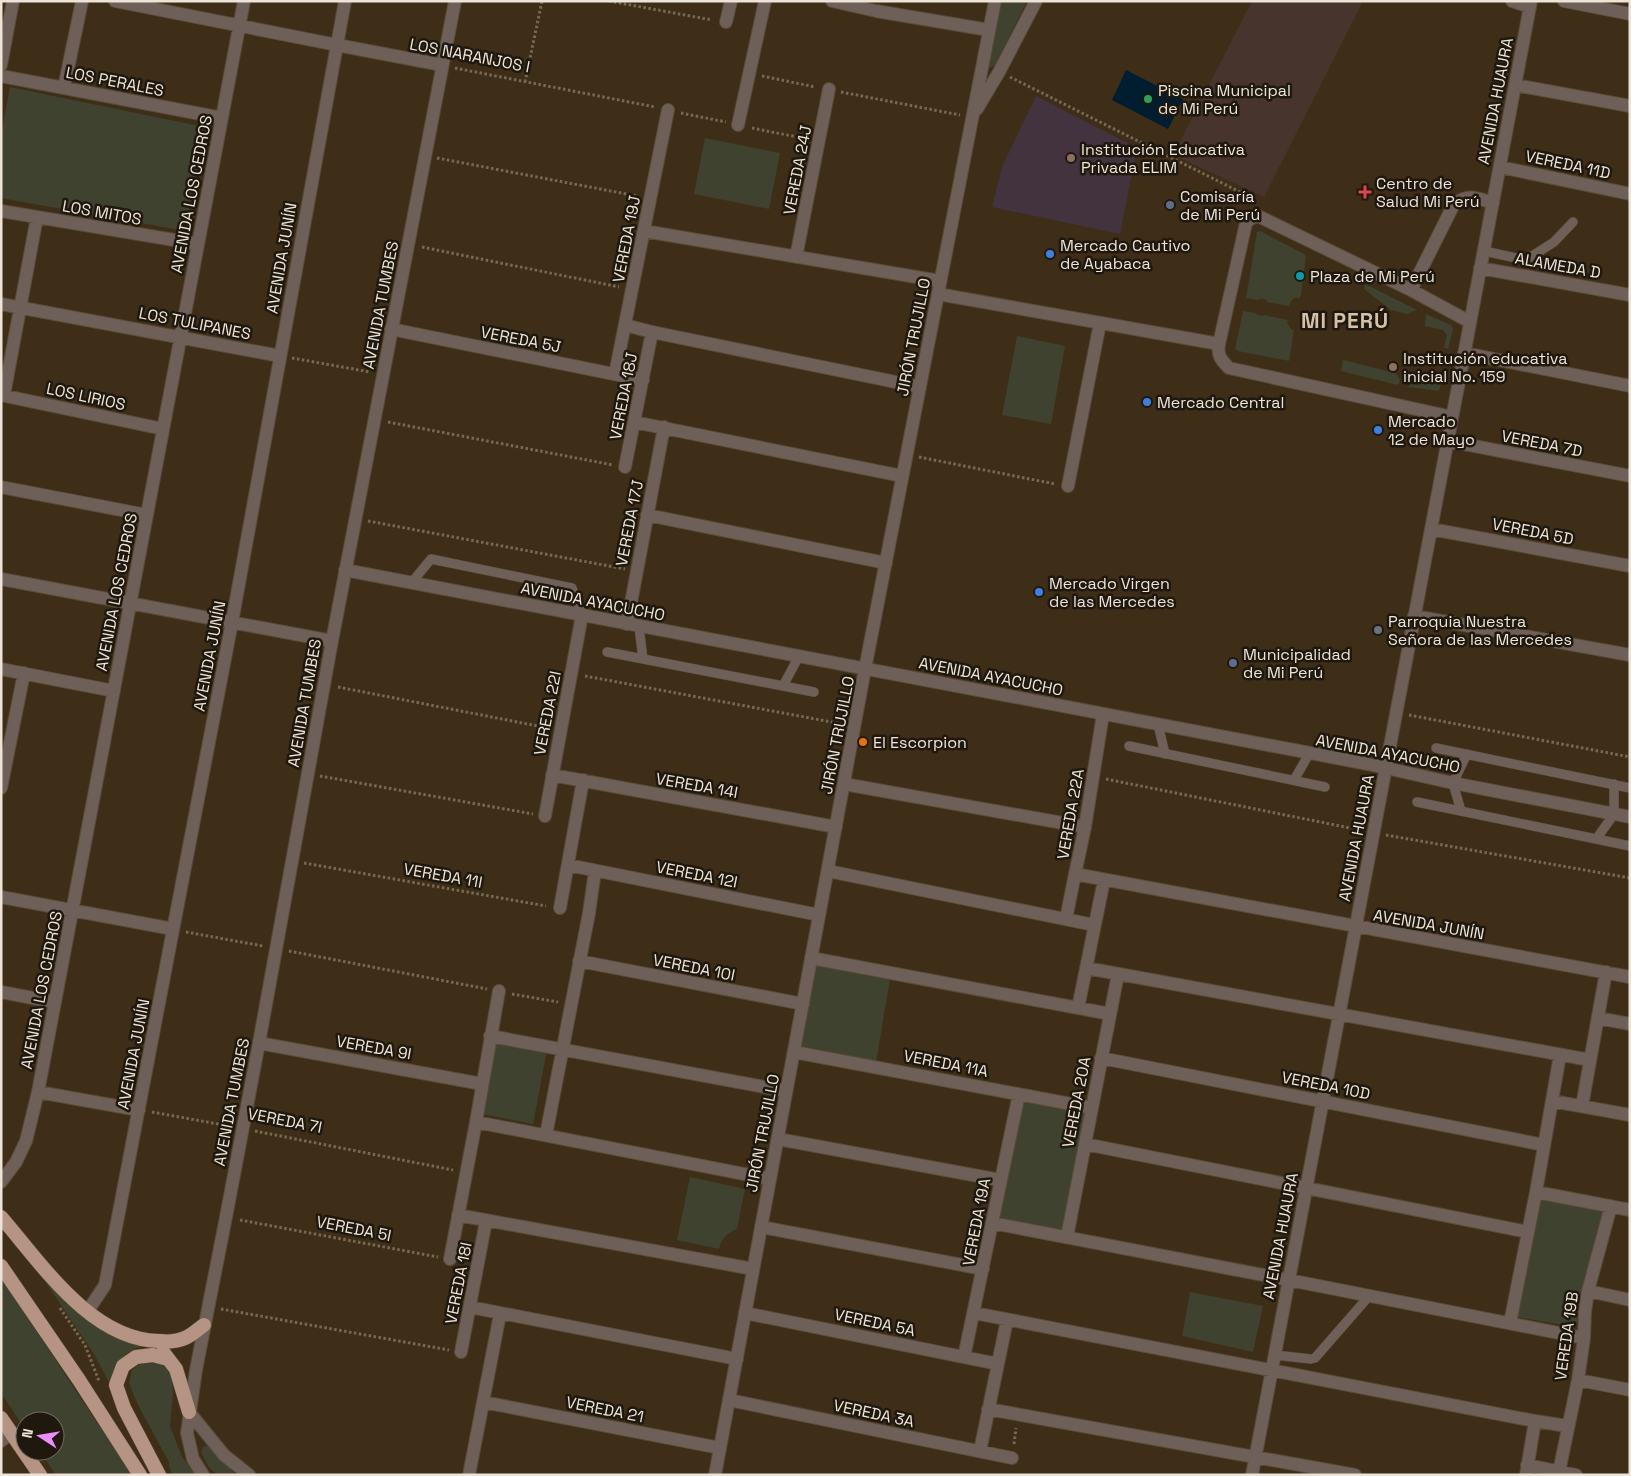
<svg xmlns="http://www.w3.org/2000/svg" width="1631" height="1476" viewBox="0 0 1631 1476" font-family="'Space Grotesk',sans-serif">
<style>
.industrial{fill:#47342d}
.education{fill:#43333f}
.green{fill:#3f422f}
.water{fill:#011d30}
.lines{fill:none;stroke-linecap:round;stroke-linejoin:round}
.service-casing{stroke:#5a4b36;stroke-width:10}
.pedestrian-casing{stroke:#5a4b36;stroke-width:14}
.minor-casing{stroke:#5a4b36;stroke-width:14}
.tertiary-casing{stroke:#5a4b36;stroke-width:14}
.trunk-casing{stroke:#5a4b36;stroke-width:15}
.path{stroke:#776956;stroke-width:3;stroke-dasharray:2.5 2.5;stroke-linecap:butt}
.service{stroke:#6e5f58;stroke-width:9}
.pedestrian{stroke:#6e5f58;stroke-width:12}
.minor{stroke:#6e5f58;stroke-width:12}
.tertiary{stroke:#6e5f58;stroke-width:12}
.trunk{stroke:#b69483;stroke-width:14}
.leisure-dot{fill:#2e9e5b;stroke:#1f180e;stroke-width:2}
.education-dot{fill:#8d6e63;stroke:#1f180e;stroke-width:2}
.health-dot{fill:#e0444e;stroke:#1f180e;stroke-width:2}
.service-dot{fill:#5c6f8a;stroke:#1f180e;stroke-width:2}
.shop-dot{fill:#3f7fe0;stroke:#1f180e;stroke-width:2}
.culture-dot{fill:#0f9aa8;stroke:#1f180e;stroke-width:2}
.worship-dot{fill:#6b7280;stroke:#1f180e;stroke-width:2}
.food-dot{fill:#e8710a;stroke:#1f180e;stroke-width:2}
.labels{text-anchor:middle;stroke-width:5;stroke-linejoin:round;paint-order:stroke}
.street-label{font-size:16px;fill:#ede3d6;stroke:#1f180e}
.poi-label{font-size:16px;fill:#ede3d6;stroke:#1f180e;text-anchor:start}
.district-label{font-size:21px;font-weight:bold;letter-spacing:1px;fill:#d5c1a7;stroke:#1f180e}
</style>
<rect width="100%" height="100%" fill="#3e2e18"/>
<path class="industrial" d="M1252,1H1363L1264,197L1173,155Z"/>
<path class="education" d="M1036,96L1137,148L1120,234L992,207L1002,167Z"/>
<path class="green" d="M998,1H1027L995,65L988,69Z
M10,87L204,127L185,231L1,198V135Z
M705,138L780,153L769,209L694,194Z
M1260,231L1306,255L1301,296L1298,299L1296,297L1291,301L1289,306L1267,302V300L1260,298L1259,300L1246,298L1257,232Z
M1365,284L1417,310L1407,314L1391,310L1364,289Z
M1243,311L1256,313L1257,315L1263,316L1264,315L1288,320L1287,323L1291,329L1294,330L1289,361L1238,351L1235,349Z
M1426,314L1451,325L1453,329L1448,349L1444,348L1447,335L1443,330L1425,326Z
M1017,336L1065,346L1051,424L1002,415Z
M1343,360L1395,373L1400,380L1398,385L1341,371Z
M1415,375L1422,376L1423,380L1430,382L1435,378L1442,379L1439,391L1408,387L1413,381Z
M815,963L890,979L876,1062L798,1049Z
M496,1040L547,1050L533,1124L482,1114Z
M1022,1099L1088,1112L1063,1232L997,1219Z
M690,1177L745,1189L737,1229C727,1233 722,1238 719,1249L677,1240Z
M1539,1198L1604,1210L1576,1327L1516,1317Z
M38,1271L143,1345L142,1347C122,1351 117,1366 110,1384L94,1354Z
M1,1277L99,1426L134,1475H56L40,1451H55V1421H25V1429L1,1393Z
M1190,1292L1263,1306L1253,1352L1182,1336Z
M154,1361L168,1368L172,1378L173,1394L170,1426L182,1457L196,1475H173L169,1467V1462L138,1405L129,1383L132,1370L143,1362Z
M208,1445L236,1475H217L208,1466L201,1452L203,1447Z"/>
<path class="water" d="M1126,70L1183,99L1168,129L1112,100Z"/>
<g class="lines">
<defs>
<path id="service" d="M1484,251L1526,260L1554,242L1573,222
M412,582L431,559L572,588L582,615
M639,627L643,659
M607,652L814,692
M783,686L799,656
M1158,724L1165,754
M1129,746L1325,787
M1436,748L1630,788
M1294,780L1309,754
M1417,802L1630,846
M1461,811L1453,783L1467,754
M1597,838L1614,814V784
M1274,1355L1311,1359L1315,1358L1370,1295"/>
<path id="pedestrian" d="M337,45L442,65
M652,332L920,387
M1075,874L1085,827L1103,714
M259,1043L482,1084"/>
<path id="minor" d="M115,1L337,45
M832,1L876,11L989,30
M1512,1L1530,7
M1564,1L1630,14
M726,22L731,1
M1,65L13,1
M1,76L222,118
M1515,85L1630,106
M64,88L82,1
M738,125L765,1
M1500,167L1630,194
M1,211L198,244
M644,231L940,281
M796,257L829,89
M1480,268L1630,295
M1411,290L1454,204C1469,193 1477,198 1493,203
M938,294L1219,344C1217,355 1221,360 1229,368L1452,417
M1,304L280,356
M625,325L652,332L625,467
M391,329L643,380
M1219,344L1246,223L1250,219L1258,216L1411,290L1470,322
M1464,353L1630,386
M615,374L668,110
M1,395L163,429
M4,395L37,217
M634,422L902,476
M1448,441L1630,476
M1068,486L1100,323
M1,487L147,515
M647,515L886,563
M1431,529L1630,566
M1,579L332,641
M1414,616L1630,655
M627,624L664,427
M1,669L114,691
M552,775L836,827
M844,784L1085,827
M1,788L24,673
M545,816L582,615
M568,865L819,915
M828,871L1094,925
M1,897L173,929
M560,908L583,780
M1066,919L1075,874L1630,977
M811,958L1110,1014
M579,961L803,1004
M1086,968L1590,1060
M1,992L54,1002
M1078,1008L1104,880
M1598,1018L1630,1024
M490,1036L786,1091
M794,1052L1092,1108
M1101,1058L1544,1145
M38,1092L139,1110
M1552,1101L1630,1115
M1582,1106L1606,972
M476,1122L770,1179
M546,1135L589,913L595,871
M778,1139L1000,1180
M1085,1144L1528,1232
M1,1182L16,1162L26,1141L38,1092L244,1
M1536,1192L1630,1210
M458,1215L753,1269
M992,1223L1289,1280L1584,1338
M761,1227L983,1269
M1067,1237L1118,974
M450,1259L476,1122L499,991
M1588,1291L1630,1300
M470,1307L737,1359
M87,1312L105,1285L232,622L345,1
M745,1313L998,1364
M974,1313L1535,1421L1567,1426
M1510,1323L1536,1192L1560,1055
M461,1352L486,1221
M964,1357L1019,1094
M1578,1380L1630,1390
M729,1400L1012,1458
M483,1402L720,1448
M988,1409L1355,1475
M1,1441L11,1433
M980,1451L1007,1320
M1527,1465L1576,1475
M1559,1472L1578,1380L1584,1338L1585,1312L1588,1291L1611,1206
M469,1475L500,1314
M1252,1475L1531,1
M1526,1475L1535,1421"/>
<path id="tertiary" d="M977,109L999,72L1036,1
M345,570L1368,764L1453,783L1630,817
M189,1412L224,1455L249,1475
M203,1475L193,1459L187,1433L196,1370L226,1217L259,1043L332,641L455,1
M715,1475L865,669L995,1"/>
<path id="trunk" d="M1,1217C41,1263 91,1340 159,1341C167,1342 178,1341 185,1338C192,1335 198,1329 204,1325
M1,1266L79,1380L140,1475
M163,1352L176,1369L189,1412
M1,1418L40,1475
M159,1475L124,1408L116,1385L123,1366L136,1357L153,1355L168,1359"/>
</defs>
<use href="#service" class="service-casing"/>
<use href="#pedestrian" class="pedestrian-casing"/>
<use href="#minor" class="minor-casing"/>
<use href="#tertiary" class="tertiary-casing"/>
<use href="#trunk" class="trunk-casing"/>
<path class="path" d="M609,1L712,20
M455,68L655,107
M762,76L815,87
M1010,77L1248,196L1250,204
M525,82L542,1
M841,92L960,115
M681,113L726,122
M752,128L807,139
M437,158L637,196
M422,247L619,287
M292,358L370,372
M388,422L613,465
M919,457L1055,484
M368,521L625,569
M585,676L842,724
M338,687L548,728
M1409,715L1630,757
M320,776L533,814
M1106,779L1360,830
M1386,835L1630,878
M304,863L546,906
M186,932L263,946
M289,951L487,989
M512,994L558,1002
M152,1112L229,1126
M255,1131L453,1170
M240,1220L438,1257
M60,1308L85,1345L99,1381
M221,1309L449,1350
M1014,1444L1016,1428"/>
<use href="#service" class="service"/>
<use href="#pedestrian" class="pedestrian"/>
<use href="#minor" class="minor"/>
<use href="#tertiary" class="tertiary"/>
<use href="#trunk" class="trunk"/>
</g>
<circle class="leisure-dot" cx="1148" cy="99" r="5"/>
<g class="education-dot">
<circle cx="1071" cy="158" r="5"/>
<circle cx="1393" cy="367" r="5"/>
</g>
<path class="health-dot" d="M1362.5 184.5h5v5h5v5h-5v5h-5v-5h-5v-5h5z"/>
<g class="service-dot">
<circle cx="1170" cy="205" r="5"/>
<circle cx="1233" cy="663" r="5"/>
</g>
<g class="shop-dot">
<circle cx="1050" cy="254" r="5"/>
<circle cx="1147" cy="402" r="5"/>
<circle cx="1378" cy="430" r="5"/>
<circle cx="1039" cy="592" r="5"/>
</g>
<circle class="culture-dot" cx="1300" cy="276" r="5"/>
<circle class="worship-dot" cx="1378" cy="630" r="5"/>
<circle class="food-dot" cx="863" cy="742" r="5"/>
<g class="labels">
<g class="street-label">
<text transform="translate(470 55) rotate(11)" y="6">LOS NARANJOS I</text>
<text transform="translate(115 81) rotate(11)" y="6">LOS PERALES</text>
<text transform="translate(1495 101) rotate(-79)" y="6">AVENIDA HUAURA</text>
<text transform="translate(1568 164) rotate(12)" y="6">VEREDA 11D</text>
<text transform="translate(797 170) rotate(-79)" y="6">VEREDA 24J</text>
<text transform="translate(191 194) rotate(-79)" y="6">AVENIDA LOS CEDROS</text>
<text transform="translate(102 212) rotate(10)" y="6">LOS MITOS</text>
<text transform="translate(626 239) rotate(-79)" y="6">VEREDA 19J</text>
<text transform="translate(281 258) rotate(-80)" y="6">AVENIDA JUNÍN</text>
<text transform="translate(1558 265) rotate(10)" y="6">ALAMEDA D</text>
<text transform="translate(380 305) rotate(-79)" y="6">AVENIDA TUMBES</text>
<text transform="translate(195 323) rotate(11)" y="6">LOS TULIPANES</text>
<text transform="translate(913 337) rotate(-79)" y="6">JIRÓN TRUJILLO</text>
<text transform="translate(521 339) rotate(11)" y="6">VEREDA 5J</text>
<text transform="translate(86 396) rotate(12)" y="6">LOS LIRIOS</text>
<text transform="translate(623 396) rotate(-79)" y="6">VEREDA 18J</text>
<text transform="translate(1542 443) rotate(11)" y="6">VEREDA 7D</text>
<text transform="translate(629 523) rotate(-79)" y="6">VEREDA 17J</text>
<text transform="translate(1533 531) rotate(11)" y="6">VEREDA 5D</text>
<text transform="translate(116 592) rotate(-79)" y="6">AVENIDA LOS CEDROS</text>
<text transform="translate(593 601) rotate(11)" y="6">AVENIDA AYACUCHO</text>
<text transform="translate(209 656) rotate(-79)" y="6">AVENIDA JUNÍN</text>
<text transform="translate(991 676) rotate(11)" y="6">AVENIDA AYACUCHO</text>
<text transform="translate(304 703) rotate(-80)" y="6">AVENIDA TUMBES</text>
<text transform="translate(547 713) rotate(-79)" y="6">VEREDA 22I</text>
<text transform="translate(837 735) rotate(-79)" y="6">JIRÓN TRUJILLO</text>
<text transform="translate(1388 753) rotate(11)" y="6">AVENIDA AYACUCHO</text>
<text transform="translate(697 785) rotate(10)" y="6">VEREDA 14I</text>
<text transform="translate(1070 814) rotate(-80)" y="6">VEREDA 22A</text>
<text transform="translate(1356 838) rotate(-79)" y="6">AVENIDA HUAURA</text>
<text transform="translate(697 874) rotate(11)" y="6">VEREDA 12I</text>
<text transform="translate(443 875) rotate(10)" y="6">VEREDA 11I</text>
<text transform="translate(1429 924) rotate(10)" y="6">AVENIDA JUNÍN</text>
<text transform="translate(694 967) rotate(11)" y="6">VEREDA 10I</text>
<text transform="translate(41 990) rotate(-79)" y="6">AVENIDA LOS CEDROS</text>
<text transform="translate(374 1047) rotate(10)" y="6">VEREDA 9I</text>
<text transform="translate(133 1054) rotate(-79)" y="6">AVENIDA JUNÍN</text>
<text transform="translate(946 1063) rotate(11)" y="6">VEREDA 11A</text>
<text transform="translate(1326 1085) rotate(11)" y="6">VEREDA 10D</text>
<text transform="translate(231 1102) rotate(-79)" y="6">AVENIDA TUMBES</text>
<text transform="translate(1076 1102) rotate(-79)" y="6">VEREDA 20A</text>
<text transform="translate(285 1120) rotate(11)" y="6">VEREDA 7I</text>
<text transform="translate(762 1133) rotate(-79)" y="6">JIRÓN TRUJILLO</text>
<text transform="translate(976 1222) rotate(-79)" y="6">VEREDA 19A</text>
<text transform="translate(354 1228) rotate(11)" y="6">VEREDA 5I</text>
<text transform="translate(1280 1236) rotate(-79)" y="6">AVENIDA HUAURA</text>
<text transform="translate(458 1283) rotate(-79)" y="6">VEREDA 18I</text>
<text transform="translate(875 1322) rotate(12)" y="6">VEREDA 5A</text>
<text transform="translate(1566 1336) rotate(-82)" y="6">VEREDA 19B</text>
<text transform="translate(605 1409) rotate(11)" y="6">VEREDA 21</text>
<text transform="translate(874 1413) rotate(12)" y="6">VEREDA 3A</text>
</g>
<g class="poi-label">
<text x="1158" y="96">Piscina Municipal<tspan x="1158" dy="18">de Mi Perú</tspan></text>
<text x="1081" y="155">Institución Educativa<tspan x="1081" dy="18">Privada ELIM</tspan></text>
<text x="1376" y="189">Centro de<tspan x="1376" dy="18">Salud Mi Perú</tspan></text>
<text x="1180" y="202">Comisaría<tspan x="1180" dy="18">de Mi Perú</tspan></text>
<text x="1060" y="251">Mercado Cautivo<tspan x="1060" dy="18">de Ayabaca</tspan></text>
<text x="1310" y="282">Plaza de Mi Perú</text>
<text x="1403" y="364">Institución educativa<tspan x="1403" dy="18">inicial No. 159</tspan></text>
<text x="1157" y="408">Mercado Central</text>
<text x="1388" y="427">Mercado<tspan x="1388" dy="18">12 de Mayo</tspan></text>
<text x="1049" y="589">Mercado Virgen<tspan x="1049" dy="18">de las Mercedes</tspan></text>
<text x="1388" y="627">Parroquia Nuestra<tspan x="1388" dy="18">Señora de las Mercedes</tspan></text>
<text x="1243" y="660">Municipalidad<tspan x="1243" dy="18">de Mi Perú</tspan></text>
<text x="873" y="748">El Escorpion</text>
</g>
<g class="district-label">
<text x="1345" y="328">MI PERÚ</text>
</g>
</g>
<rect width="1631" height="1476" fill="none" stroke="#ede3d6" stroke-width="5"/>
<g transform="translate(40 1436) rotate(282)"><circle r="24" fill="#1f180e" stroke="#71695e"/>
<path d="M0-4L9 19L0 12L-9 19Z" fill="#eb8dfc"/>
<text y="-8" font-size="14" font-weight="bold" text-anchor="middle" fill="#ede3d6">N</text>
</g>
</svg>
